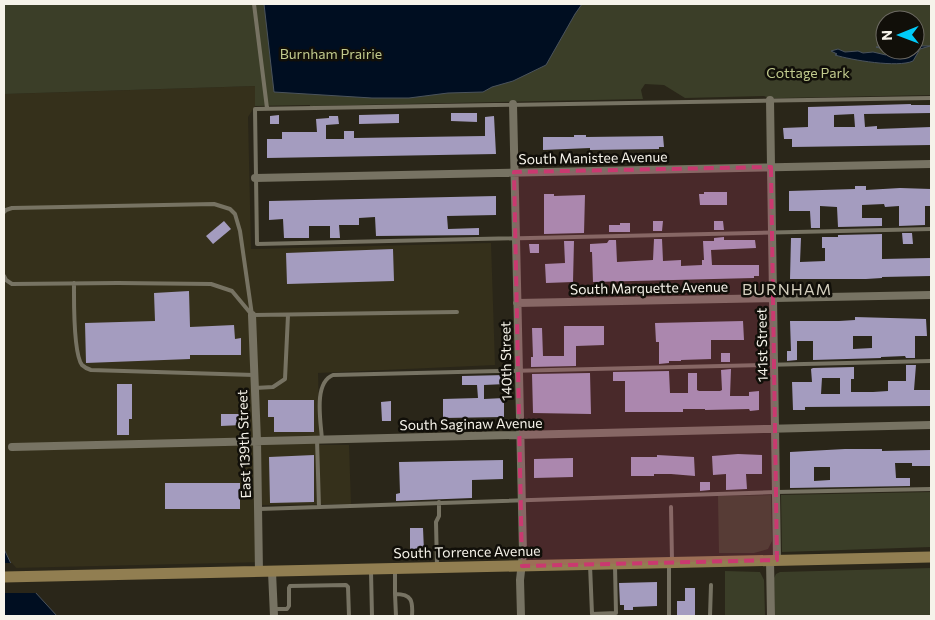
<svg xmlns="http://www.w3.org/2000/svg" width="935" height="620" viewBox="0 0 935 620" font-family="Commissioner,sans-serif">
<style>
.built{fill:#35301b}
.green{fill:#3b3e28;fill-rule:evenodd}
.water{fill:#000e21;stroke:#4a535d}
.pier{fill:#2a2619}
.building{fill:#a49cbf;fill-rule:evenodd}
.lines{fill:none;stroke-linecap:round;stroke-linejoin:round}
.lane{stroke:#777363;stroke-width:4}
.street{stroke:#777363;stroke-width:8}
.secondary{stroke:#917e51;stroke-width:11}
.marked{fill:#ca3970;fill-opacity:0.2;stroke:#ca3970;stroke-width:4;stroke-dasharray:10 6;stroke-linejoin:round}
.labels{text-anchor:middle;stroke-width:5;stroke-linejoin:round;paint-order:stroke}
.park-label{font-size:14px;fill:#c1ca8d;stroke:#110f09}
.street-label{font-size:14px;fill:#f6f3ea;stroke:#110f09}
.quarter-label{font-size:16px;letter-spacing:1px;fill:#d4cfbe;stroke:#110f09}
</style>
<rect width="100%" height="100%" fill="#2a2619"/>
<path class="built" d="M255,86V106L248,117L251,249L491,243L495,365L318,373L320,445H349L351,504L261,505L262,562L13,568L4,549V94Z"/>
<path class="green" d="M4,4H931V95L782,98H769L764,96L685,98L664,85L645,84L641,90L643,99L310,106V105L255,106V86L4,94ZM885,20H915V50H885Z
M931,492V547L782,552L781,495Z
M771,495L772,541L768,549L754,553H719L718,496Z
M931,568V616H775L774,578L776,574L780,572Z
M725,571L760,572L764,580L765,616H725Z"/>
<path class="water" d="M264,4H582L575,14L546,65L513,81L492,87L483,92L448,93L409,98H372L274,92Z
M915,46H930L920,49L913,61C898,68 851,60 835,55L837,54L831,51L838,49L845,52L858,51L863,53L873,52L886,55L888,53L884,49L876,47H885V50H915Z
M4,549L13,568L57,616H4Z"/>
<path class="pier" d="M4,563H12L38,593H4Z"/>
<path class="building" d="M911,104V105H931V113L864,114L865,127L877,126V129L931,127V145L792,147V139H784L783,128L808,127V107ZM854,114L855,127H834V115Z
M451,113H477V122L451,121Z
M399,114V123L359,124V115Z
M279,115V124H270V116Z
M329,116H338L339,124L326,125V139H344V131H354V138L485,136V117L494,116L496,154L267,158V139H282V132H317L316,119L329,118Z
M574,135H586V137L663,136L664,147H659V149L590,150V148L543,150V137H574Z
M855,186H866V190L900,188L931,189V206H925V225L899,226V206L885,207L884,204L862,205V218H882V226L838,227L837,207L820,206V228H811L810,211H789V191L855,189Z
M704,192H727V205H700L699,194H704Z
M544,194H554V196L585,195L584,233L544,234Z
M496,196V215L447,216L448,229L479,228V235L376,236L375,217L359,218V225H339L340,238H330V226H309V238H284L283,219L269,220V201Z
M224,221L231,229L213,244L206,236Z
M653,221H663L662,231H653Z
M714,221H723L724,230H714Z
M620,223H630V232H609V225H620Z
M902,233H912L913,244H903Z
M882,234V259L931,258V276L882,277V278L866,279H790L791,238H801L800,262L825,261V248H822V237H838V235Z
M724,237V240H755L756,248L711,250L712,265H759V276H754V278L593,282L592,252H590V244L607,243L609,240H616L617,262L653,260L654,239H662L663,261L681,260V266L702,265V260H704L703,241H714V238Z
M564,241H574L573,282L546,283L545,264L565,263Z
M529,244H539V253H530Z
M393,249L394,281L287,284L286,253Z
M189,291L190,327L234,325L235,339L241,338V355H190V359L86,363L85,323L155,321L154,293Z
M855,317L926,319L927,336H915V358H906L905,356L881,357V358L813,360V341H797V360L787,361V351H791L790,321H839L855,320ZM853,336H872V348L853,349Z
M743,321L744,340H711V359L681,360V361H669V363L659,364V342H656L655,323Z
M564,326H604V345L576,346V366L531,367V357H533L532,328H542L543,356H564Z
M721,353H730V362H721Z
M906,365H916L914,390H930V406L805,407V410H793L792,382H812L811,369L813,368L854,367V379H851V392H873L888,391V381H906ZM840,378V394H821L822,378Z
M731,369L730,396H749V392L759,391V410L750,411L749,409L705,410V409H683V412H625V381H613V372L669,371L670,393H688V373H697V390L699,391H720L722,390L721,370Z
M590,373L591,414L533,413L532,374Z
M506,375V384L484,385V399L504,398V417L443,418V399L478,398L477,385H462V376Z
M117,384H132V419H129V435H117Z
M268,400H314V432H274V417H268Z
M391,401V421H382L381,402Z
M221,414H242V425L221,426Z
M845,449H882V451L931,450V466H912V463H895L896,478H910V486L790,488V452ZM814,467H830V480L814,481Z
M738,454L762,455V474H746L747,489L726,490V474L713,475L712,456Z
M314,455V502L270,503L269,457Z
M657,455L694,457L695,476L671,474H654V476H631V457H657Z
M573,458V477L534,478V459Z
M503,460V479L472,480V498L396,501V494L400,493L399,462Z
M700,482H710V490L700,491Z
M165,483H240V509H165Z
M410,528H423L424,551H410Z
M657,582V606L633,607V610H624V605H620L619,583Z
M685,588H695V616H677V601H685Z"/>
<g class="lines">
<path class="lane" d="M254,4L267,108
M931,98L255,109L257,244L931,229
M4,212L6,210L12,208L214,204L230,209L235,214L240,231L252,315
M4,276L6,280L12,284L118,283L211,284L232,291L252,315
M74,283C74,300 73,353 82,365C84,367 88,369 91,370L254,375
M252,315L457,312
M255,388L273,387L285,379L288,315
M317,440L319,507
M322,440C321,422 313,383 333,375L931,361
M671,507L672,560
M259,509L776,492L931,489
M669,564V616
M590,565L592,614L616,613L615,566
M437,566L436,522L439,516V502
M395,571V594C412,594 413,601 412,616
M371,572L372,616
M395,594L396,616
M273,609H287L289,606V588L290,586L346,585L348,587L349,616
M710,616L711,585"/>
<path class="street" d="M770,100L777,560
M513,104L523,553L520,580L521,616
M255,178L931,164
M517,303L931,295
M252,315L257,441L259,572
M12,447L931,425
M770,560L771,616
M272,572L274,616"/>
<path class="secondary" d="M4,577L931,557"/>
</g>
<path class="marked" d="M771,167L777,560L522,566L514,172Z"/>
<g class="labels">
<g class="park-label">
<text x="331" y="59">Burnham Prairie</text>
<text x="808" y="78">Cottage Park</text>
</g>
<g class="street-label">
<text transform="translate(593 158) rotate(-1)" y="5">South Manistee Avenue</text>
<text transform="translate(649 288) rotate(-1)" y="5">South Marquette Avenue</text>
<text transform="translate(762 345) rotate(-91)" y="5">141st Street</text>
<text transform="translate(506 361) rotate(-91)" y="5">140th Street</text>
<text transform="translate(471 424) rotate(-1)" y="5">South Saginaw Avenue</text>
<text transform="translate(244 444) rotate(-92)" y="5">East 139th Street</text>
<text transform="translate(467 552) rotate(-1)" y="5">South Torrence Avenue</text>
</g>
<g class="quarter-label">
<text x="787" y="295">BURNHAM</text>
</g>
</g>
<rect width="935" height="620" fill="none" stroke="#f6f3ea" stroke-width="10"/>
<g transform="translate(900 35) rotate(269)"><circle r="24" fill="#110f09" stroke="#6d6a63"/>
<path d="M0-4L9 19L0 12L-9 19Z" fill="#00cbf9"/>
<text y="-8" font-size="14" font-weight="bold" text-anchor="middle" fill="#f6f3ea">N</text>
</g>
</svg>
